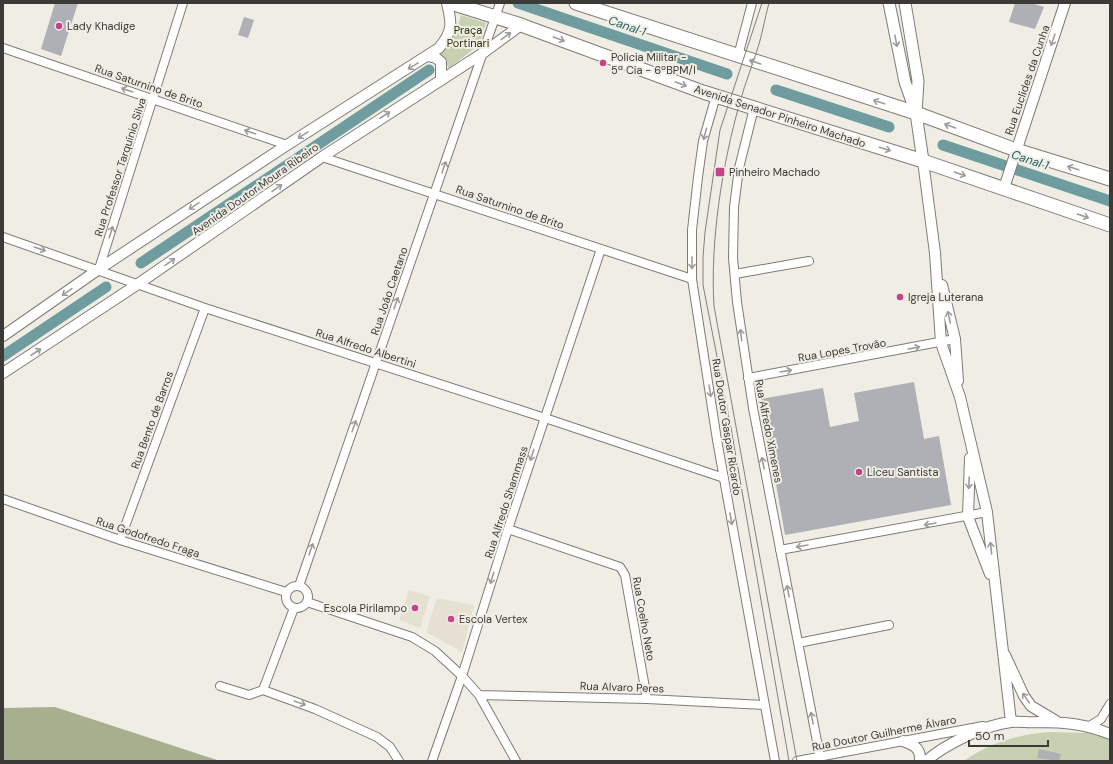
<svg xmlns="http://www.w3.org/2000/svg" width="1113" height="764" viewBox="0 0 1113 764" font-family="'DM Sans',sans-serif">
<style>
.built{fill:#e6e0d2}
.green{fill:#c7d0b1}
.forest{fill:#a7b08e}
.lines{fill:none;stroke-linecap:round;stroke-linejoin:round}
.canal{stroke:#6f9c9e;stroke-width:11}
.building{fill:#afafb6}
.minor-casing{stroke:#7e7c75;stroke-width:10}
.tertiary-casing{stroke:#7e7c75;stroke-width:12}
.secondary-casing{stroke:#7e7c75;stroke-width:13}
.primary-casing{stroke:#7e7c75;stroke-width:15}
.minor{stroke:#fff;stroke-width:8}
.tertiary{stroke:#fff;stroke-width:10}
.secondary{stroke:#fff;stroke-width:11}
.primary{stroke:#fff;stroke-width:13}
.tram{stroke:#82807b;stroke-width:1}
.oneway{stroke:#9d9c9b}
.poi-dot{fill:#c74389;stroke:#f0ede5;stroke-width:1.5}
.labels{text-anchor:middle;stroke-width:4;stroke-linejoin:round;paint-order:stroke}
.poi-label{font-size:11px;fill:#3b3a37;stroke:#f0ede5;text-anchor:start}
.park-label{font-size:11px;fill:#293207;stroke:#f0ede5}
.street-label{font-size:11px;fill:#3b3a37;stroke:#f0ede5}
.water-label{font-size:12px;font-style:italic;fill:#236265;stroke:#f0ede5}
</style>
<rect width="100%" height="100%" fill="#f0ede5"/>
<path class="built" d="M409,590L430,596L420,628L399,620Z
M437,598L474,605L462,652L426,632Z"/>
<path class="green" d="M461,15L486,23L479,45L449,68L440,55L455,35Z
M1047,732L1088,733L1110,740V761H964C989,743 1017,735 1047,732Z"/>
<path class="forest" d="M55,707L217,760L221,761H3V708Z"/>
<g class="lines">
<path class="canal" d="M518,3L727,74
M776,90L889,127
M943,145L1110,201
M141,263L429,70
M3,356L106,287"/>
</g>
<path class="building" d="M55,3H78L61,56L41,49Z
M1015,3H1031L1044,7L1035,29L1009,22Z
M244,17L254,20L248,38L238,35Z
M914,382L924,439L939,436L951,505L785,535L761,399L823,388L830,427L859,421L854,393Z
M1039,749L1061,754L1059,761L1037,758Z"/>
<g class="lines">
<defs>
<path id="minor" d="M3,48L287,145
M738,56L752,3
M716,96L703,141L698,177L692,230V279L717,440L775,761
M754,108L739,168L734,207L733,258L737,302L753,408L820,757
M322,157L692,279
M3,237L205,308L545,418L724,478
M99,269L183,3
M735,274L809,261
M748,378L955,339
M3,499L120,540L286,592
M508,529L620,567L625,575L647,699
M120,540L205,308
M780,550L987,512
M299,586L500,3
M286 597a11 11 0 1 1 22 0a11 11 0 1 1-22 0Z
M307,602L412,637L435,651L462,676L479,695L516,761
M798,643L889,625
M220,686L249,695L263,690L315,709L377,737L390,747L399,761
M263,690L294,608
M479,695L647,699L765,705
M1088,727L1101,719L1110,704
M432,761L462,676L508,529L601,249
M797,761L983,726"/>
<path id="tertiary" d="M428,56L436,58L441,62V79
M923,161L935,253L941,343L960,397L987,512L1011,722
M1004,188L1065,3
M942,285L955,339L958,381
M3,336L99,269L287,145L439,48C453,31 452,24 447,3
M3,373L138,284L322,157L483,53L521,25
M970,458L968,517L990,574
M1005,655L1024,696L1031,706L1056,721
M903,741C914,745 921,748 920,761
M926,761C946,744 984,725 1011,722C1020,721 1029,723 1038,722C1064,722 1086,724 1110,734"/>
<path id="secondary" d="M889,3L905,82L916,113
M905,3L918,81L916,113L923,161"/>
<path id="primary" d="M451,3L521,25L703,92L923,161L1110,225
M576,3L916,113L1016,150L1110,179"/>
</defs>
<use href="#minor" class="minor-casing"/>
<use href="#tertiary" class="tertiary-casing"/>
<use href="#secondary" class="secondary-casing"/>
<use href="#primary" class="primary-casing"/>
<use href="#minor" class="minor"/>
<use href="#tertiary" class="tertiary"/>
<use href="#secondary" class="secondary"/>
<use href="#primary" class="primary"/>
<path class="tram" d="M762,3L720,130L705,232L703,257V285L731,428L789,761
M769,3C765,17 763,31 759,44C753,64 745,83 740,102C722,165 710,242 714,306L797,761"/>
</g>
<defs><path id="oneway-shaft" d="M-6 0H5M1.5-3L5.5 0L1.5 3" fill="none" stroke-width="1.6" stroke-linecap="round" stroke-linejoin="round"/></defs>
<g class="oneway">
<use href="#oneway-shaft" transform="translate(506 36) rotate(-37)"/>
<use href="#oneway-shaft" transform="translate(559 39) rotate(20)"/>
<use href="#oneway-shaft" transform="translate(1053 40) rotate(109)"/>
<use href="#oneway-shaft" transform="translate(896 41) rotate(79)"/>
<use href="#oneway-shaft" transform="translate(755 62) rotate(-161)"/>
<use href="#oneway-shaft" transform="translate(413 66) rotate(148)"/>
<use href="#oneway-shaft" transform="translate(681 84) rotate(20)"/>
<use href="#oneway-shaft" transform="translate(127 90) rotate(-161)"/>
<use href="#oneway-shaft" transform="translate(879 102) rotate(-162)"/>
<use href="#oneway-shaft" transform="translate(385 115) rotate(-33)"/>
<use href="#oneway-shaft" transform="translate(950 126) rotate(-160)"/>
<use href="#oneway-shaft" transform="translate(250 132) rotate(-161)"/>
<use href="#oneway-shaft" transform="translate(705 134) rotate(105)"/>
<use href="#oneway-shaft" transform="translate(303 135) rotate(148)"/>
<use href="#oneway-shaft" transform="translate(885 149) rotate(17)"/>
<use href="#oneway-shaft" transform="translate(444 167) rotate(-71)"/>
<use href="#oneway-shaft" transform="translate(1073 168) rotate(-163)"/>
<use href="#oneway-shaft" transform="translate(960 174) rotate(19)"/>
<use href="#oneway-shaft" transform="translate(277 188) rotate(-35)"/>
<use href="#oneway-shaft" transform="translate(194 206) rotate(146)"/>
<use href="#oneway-shaft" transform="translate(1083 216) rotate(19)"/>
<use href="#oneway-shaft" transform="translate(111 232) rotate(-72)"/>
<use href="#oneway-shaft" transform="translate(40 249) rotate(19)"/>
<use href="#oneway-shaft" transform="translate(170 262) rotate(-35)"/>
<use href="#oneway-shaft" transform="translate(692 263) rotate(90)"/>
<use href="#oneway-shaft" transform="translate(67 292) rotate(145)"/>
<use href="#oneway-shaft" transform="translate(396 303) rotate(-71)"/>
<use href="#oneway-shaft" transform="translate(949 317) rotate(-103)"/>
<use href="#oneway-shaft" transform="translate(741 335) rotate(-97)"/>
<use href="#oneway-shaft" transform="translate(914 348) rotate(-10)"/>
<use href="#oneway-shaft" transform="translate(36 352) rotate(-33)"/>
<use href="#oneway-shaft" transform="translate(786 371) rotate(-10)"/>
<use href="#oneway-shaft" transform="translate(710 391) rotate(81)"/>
<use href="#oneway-shaft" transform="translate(354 426) rotate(-71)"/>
<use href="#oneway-shaft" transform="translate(532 455) rotate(108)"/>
<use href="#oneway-shaft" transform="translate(763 463) rotate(-101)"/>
<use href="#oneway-shaft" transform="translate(969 483) rotate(92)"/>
<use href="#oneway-shaft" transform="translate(731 519) rotate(80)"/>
<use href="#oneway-shaft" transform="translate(930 524) rotate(170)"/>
<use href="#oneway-shaft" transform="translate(802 546) rotate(170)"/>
<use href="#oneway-shaft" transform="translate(991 548) rotate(-96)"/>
<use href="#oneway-shaft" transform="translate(311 549) rotate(-71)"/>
<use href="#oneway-shaft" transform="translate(492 578) rotate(107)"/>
<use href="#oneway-shaft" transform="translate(788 591) rotate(-101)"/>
<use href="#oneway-shaft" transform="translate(1026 698) rotate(-125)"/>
<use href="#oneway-shaft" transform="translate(300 703) rotate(20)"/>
<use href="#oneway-shaft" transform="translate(812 718) rotate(-101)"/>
</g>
<g class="poi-dot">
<circle cx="59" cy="26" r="4"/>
<circle cx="603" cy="63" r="4"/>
<rect x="715" y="167" width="10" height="10" rx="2"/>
<circle cx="900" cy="297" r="4"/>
<circle cx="859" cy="472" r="4"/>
<circle cx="415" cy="608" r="4"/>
<circle cx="451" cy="619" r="4"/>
</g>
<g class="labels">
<g class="poi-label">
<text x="67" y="30">Lady Khadige</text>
<text x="611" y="61">Policia Militar -<tspan x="611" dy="13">5ª Cia - 6ºBPM/I</tspan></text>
<text x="729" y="176">Pinheiro Machado</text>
<text x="908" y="301">Igreja Luterana</text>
<text x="867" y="476">Liceu Santista</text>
<text x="407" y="612" text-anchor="end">Escola Pirilampo</text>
<text x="459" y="623">Escola Vertex</text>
</g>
<g class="park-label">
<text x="468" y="34">Praça<tspan x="468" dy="13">Portinari</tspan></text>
</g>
<g class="street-label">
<text transform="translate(1027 80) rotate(-71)" y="4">Rua Euclides da Cunha</text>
<text transform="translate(149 86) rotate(19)" y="4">Rua Saturnino de Brito</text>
<text transform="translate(780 116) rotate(18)" y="4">Avenida Senador Pinheiro Machado</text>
<text transform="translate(120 167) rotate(-72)" y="4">Rua Professor Tarquínio Silva</text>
<text transform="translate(255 189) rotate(-35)" y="4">Avenida Doutor Moura Ribeiro</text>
<text transform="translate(510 207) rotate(19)" y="4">Rua Saturnino de Brito</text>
<text transform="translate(389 291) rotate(-71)" y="4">Rua João Caetano</text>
<text transform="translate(366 348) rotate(18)" y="4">Rua Alfredo Albertini</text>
<text transform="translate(842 350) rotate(-10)" y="4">Rua Lopes Trovão</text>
<text transform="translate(152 420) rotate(-70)" y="4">Rua Bento de Barros</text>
<text transform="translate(727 427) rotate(81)" y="4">Rua Doutor Gaspar Ricardo</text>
<text transform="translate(769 431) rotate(79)" y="4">Rua Alfredo Ximenes</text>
<text transform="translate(506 502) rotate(-72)" y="4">Rua Alfredo Shammass</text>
<text transform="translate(148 537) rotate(18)" y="4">Rua Godofredo Fraga</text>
<text transform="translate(644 619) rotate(80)" y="4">Rua Coelho Neto</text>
<text transform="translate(622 687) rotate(2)" y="4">Rua Alvaro Peres</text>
<text transform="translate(884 733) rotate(-11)" y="4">Rua Doutor Guilherme Álvaro</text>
</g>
<g class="water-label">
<text transform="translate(627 26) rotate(19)" y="4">Canal 1</text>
<text transform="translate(1030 160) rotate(18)" y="4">Canal 1</text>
</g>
</g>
<rect width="1113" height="764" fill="none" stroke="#3b3a37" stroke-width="8"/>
<path d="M969 740v6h79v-6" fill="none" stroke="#3b3a37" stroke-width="2"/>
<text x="975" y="740" font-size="12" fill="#3b3a37" stroke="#f0ede5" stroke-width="3" paint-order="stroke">50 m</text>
</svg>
